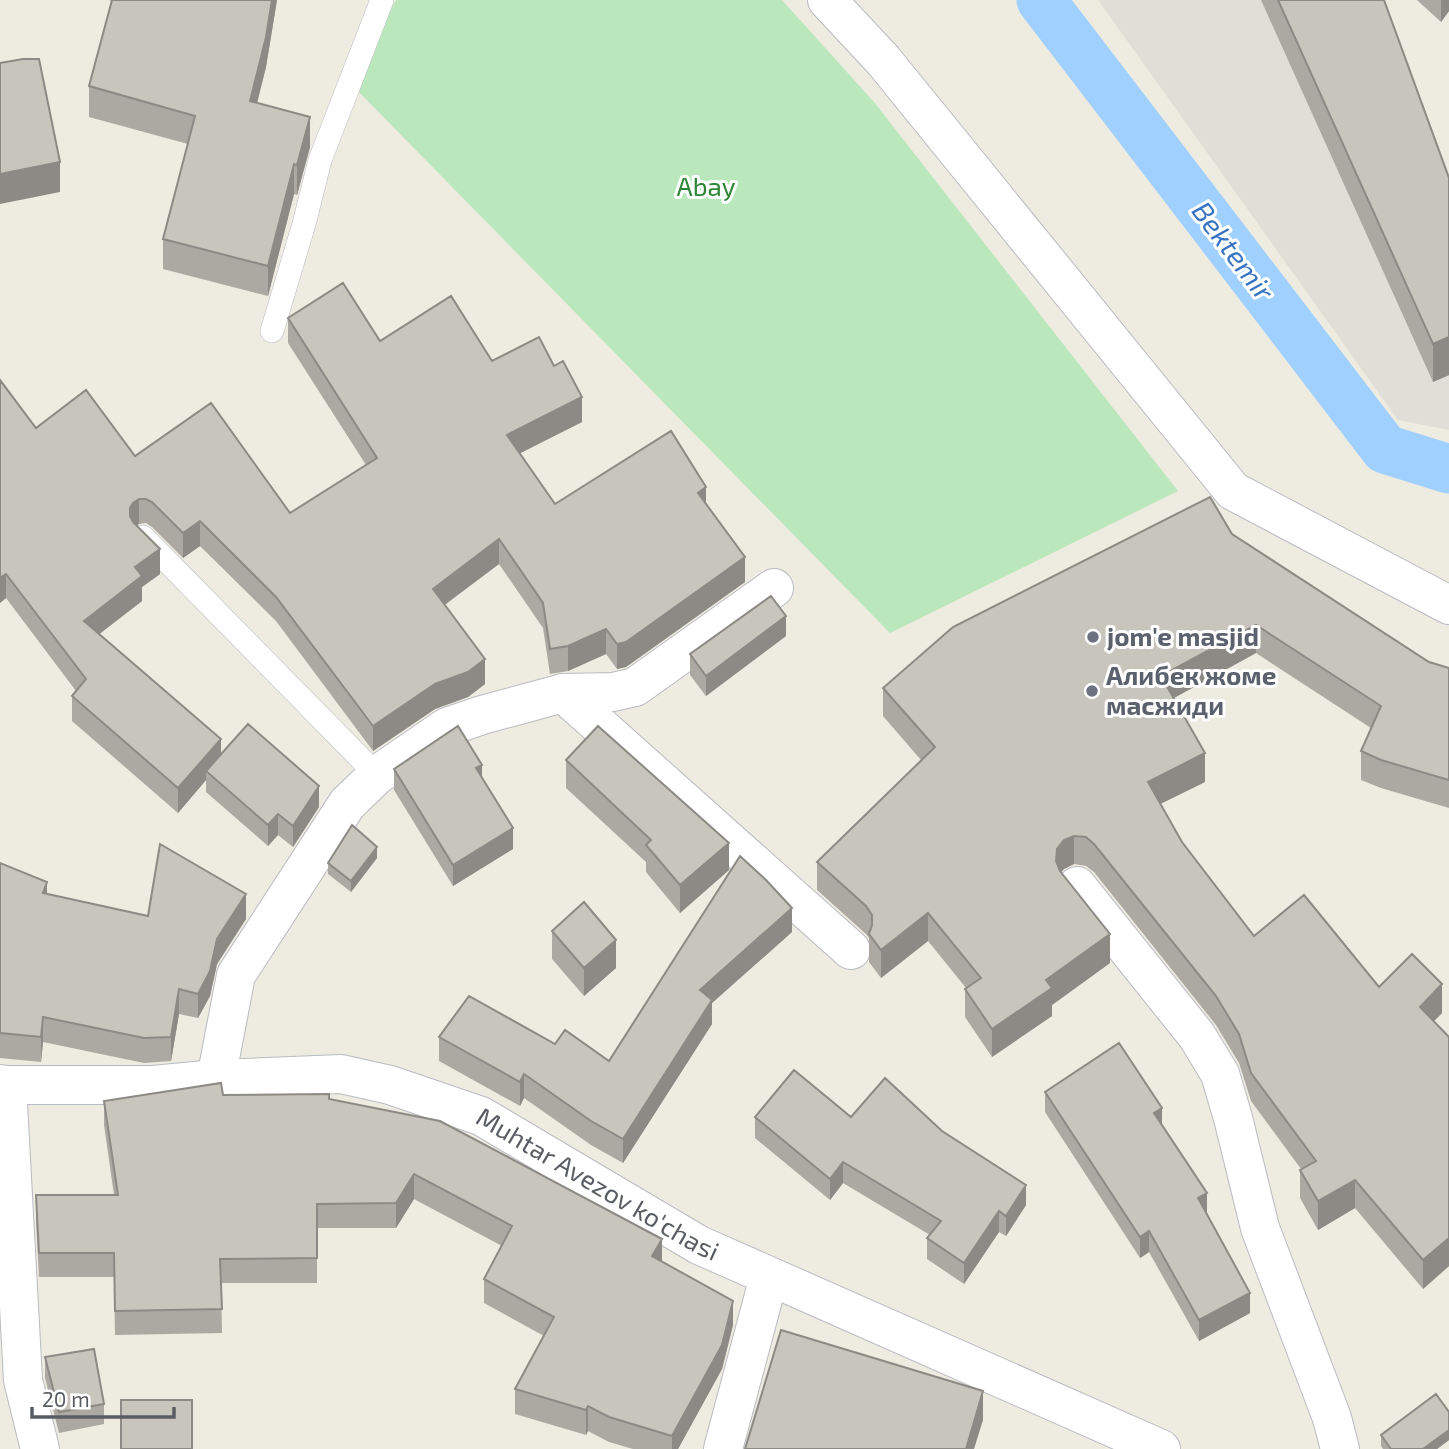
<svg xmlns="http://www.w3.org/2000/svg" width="1449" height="1449" viewBox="0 0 1449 1449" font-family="'Exo 2',sans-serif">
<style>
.industrial{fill:#e1ded8}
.green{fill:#bae8bc}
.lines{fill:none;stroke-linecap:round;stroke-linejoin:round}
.canal{stroke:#9fd0ff;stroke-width:49}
.service-casing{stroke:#b8bbc1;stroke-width:24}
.minor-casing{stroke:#b8bbc1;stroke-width:40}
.service{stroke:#fff;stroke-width:23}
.minor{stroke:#fff;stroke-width:38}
.wall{fill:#aca9a3}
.shaded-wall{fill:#8c8a84}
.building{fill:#c8c5bd;stroke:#8c8a84;stroke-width:2}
.worship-dot{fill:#6b7280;stroke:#fff;stroke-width:2.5}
.labels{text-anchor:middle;stroke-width:6;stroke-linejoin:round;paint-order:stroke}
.park-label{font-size:26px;fill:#2e8636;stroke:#fff}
.worship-label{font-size:26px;font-weight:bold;fill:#5b616d;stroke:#fff;text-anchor:start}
.street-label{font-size:26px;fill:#595d63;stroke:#fff}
.water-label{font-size:28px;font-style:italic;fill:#3674c3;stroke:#fff}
</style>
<rect width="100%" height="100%" fill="#eeebe0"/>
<path class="industrial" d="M1098,0H1370L1449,216V430L1398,420Z"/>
<path class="green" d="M396,0H782L874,102L1178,491L890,633L352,85Z"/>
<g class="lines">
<path class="canal" d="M1041,0L1385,449L1449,469"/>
<defs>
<path id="service" d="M272,331L304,224L320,160L382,0
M143,537L377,775"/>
<g id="minor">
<path d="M827,0L883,60L1233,491L1449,605"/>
<path d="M563,693L851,950"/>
<path d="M1077,886L1197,1036L1220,1074L1233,1118L1260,1228L1332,1418L1340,1449"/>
<path d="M216,1079L236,975L347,804L377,775L447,727L482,715L563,693L613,692L635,687L774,588"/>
<path id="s1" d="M0,1084L7,1085H153L216,1079L341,1074L390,1085L481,1116L699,1245L1161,1449"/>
<path d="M7,1085L23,1380L40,1449"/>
<path d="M723,1449L769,1277"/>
</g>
</defs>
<use href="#service" class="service-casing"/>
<use href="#minor" class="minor-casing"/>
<use href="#service" class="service"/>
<use href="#minor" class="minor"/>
</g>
<path class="wall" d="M109,0H277L266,67L257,103L310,147L297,195L294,194L268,296L163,269V239L188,144L89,117V86L112,1Z
M1261,0H1384L1449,178V375L1433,382Z
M1417,0H1449V11L1441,22Z
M288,318L380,341L492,361L582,422L519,453L555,504H706L745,582L626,667L617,669L606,654L568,671L550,674L543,628L499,564L445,605L485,684L468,697L435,709L373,751L276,621L200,546L183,558L152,527L146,523L139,524L136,525L160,574L142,587V601L99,634L221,755L319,807L293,847L278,835L268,846L206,792V780L178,813L72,721V696L76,691L6,598L0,603L36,428L135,456L290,513L366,465L288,343Z
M1232,534L1429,662L1449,668V808L1381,788L1361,780V751L1371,728L1256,653L1174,698L1205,782L1160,804L1182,842L1254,936L1442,1013L1434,1021L1449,1037V1266L1423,1289L1355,1208L1318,1230L1300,1198V1170L1301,1169L1251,1101L1239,1063L1216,1025L1094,872L1086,866L1074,864L1064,869L1061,872L1110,963L1052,1005V1016L992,1057L965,1017V989L966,988L928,941L881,978L869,962V938L866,934L817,890V862L921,760L883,716V688Z
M786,636L706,696L690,675V654Z
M566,760L729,870L680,913L646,872V862L566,788Z
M394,769L513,849L453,886L394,790Z
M377,858L351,892L328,874V863Z
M0,863L47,894L148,916L246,919L217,964L210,996L198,1018L179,1014L171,1061L144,1063L43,1042L41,1062L0,1058Z
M552,931L616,968L584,996L552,959Z
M792,932L712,1003V1024L623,1163L591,1145L524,1098L520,1106L439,1061V1037L555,1044L609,1061Z
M1045,1092L1162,1124L1207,1213L1250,1313L1199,1341L1149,1252L1140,1258L1045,1112Z
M223,1095L329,1099L662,1262L733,1325L722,1369L678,1449H633L609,1442L588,1431L586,1435L515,1414V1389L544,1336L484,1303V1279L502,1246L414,1199L396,1228H317V1283H221L222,1333L115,1335L114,1277H39L36,1220V1195H114L104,1125V1101Z
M755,1117H851L1026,1205L1006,1236L999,1232L964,1284L927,1259V1238L930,1235L843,1183L830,1200L755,1138Z
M45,1357L104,1404V1424L59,1433L45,1378Z
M1449,1412V1440L1437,1449H1383L1381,1446V1435Z"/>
<path class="shaded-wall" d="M272,0H277L266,67L250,131V101Z
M1441,0H1449V11L1441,22Z
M310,117V147L297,195V165Z
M60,162V192L0,204V174Z
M294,164V194L268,296V266Z
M1449,337V375L1433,382V344Z
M582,397V422L507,460V435Z
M706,487V512L698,493Z
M139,499V524L133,528L130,533V508L133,503Z
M200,521V546L183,558V533Z
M499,539V564L433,613V589Z
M160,549V574L142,587V601L84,646V621L135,567Z
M745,557V582L626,667L617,669V644Z
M6,574V598L0,603V578Z
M786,616V636L706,696V676Z
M1256,625V653L1161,705V676Z
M606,629V654L568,671V646Z
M485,659V684L468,697L435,709L373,751V726L435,684Z
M221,739V764L206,771V780L178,813V788Z
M1205,753V782L1148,810V782Z
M482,765V786L476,768Z
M319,786V807L293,847V826Z
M278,814V835L268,846V825Z
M513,828V849L453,886V865Z
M1074,836V864L1064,869L1057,877L1056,861L1057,849L1064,840Z
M729,843V870L680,913V885Z
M377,847V858L351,892V881Z
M47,882V907L43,893Z
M246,894V919L217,964L210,996L198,1018V994L217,939Z
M792,908V932L712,1003V1024L623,1163V1139L700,990Z
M928,913V941L881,978V950Z
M1110,934V963L1052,1005V1016L992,1057V1029L1046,980Z
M616,940V968L584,996V968Z
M1442,984V1013L1420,1035V1007Z
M179,989V1014L171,1061V1037Z
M43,1017V1042L41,1062V1037Z
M524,1074V1098L520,1106V1082Z
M1162,1108V1129L1154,1113Z
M843,1162V1183L830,1200V1179Z
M414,1174V1199L396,1228V1203Z
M1355,1180V1208L1318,1230V1201Z
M1026,1185V1205L1006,1236V1216Z
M1207,1193V1213L1198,1219V1198Z
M999,1211V1232L964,1284V1263Z
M1149,1231V1252L1140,1258V1237Z
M1449,1238V1266L1423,1289V1260Z
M662,1239V1263L652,1256Z
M1250,1293V1313L1199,1341V1320Z
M733,1301V1325L722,1369L678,1449H672V1436Z
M983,1391V1420L974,1449H966Z
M588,1406V1431L586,1435V1410Z
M1449,1430V1440L1437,1449H1423Z"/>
<path class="building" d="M112,0H272L266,37L250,101L310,117L297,165L294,164L268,266L163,239L195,116L89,86Z
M1278,0H1384L1449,178V337L1433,344Z
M23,59H39L60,162L0,174V63Z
M343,283L380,341L451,296L492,361L539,337L554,366L563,361L582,397L507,435L555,504L671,431L706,487L698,493L745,557L626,642L617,644L606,629L568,646L550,649L543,603L499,539L433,589L485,659L468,672L435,684L373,726L276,597L200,521L183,533L152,502L146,499H139L133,503L130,508V516L133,522L160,549L135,567L142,576L84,621L221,739L178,788L72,696L86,679L6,574L0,578V380L36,428L86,390L135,456L211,403L290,513L377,458L288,318Z
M1210,497L1232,534L1429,662L1449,668V780L1381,760L1361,751L1381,706L1256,625L1161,676L1205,753L1148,782L1182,842L1254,936L1304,895L1379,987L1412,954L1442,984L1420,1007L1449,1037V1238L1423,1260L1355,1180L1318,1201L1300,1170L1316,1161L1251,1073L1239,1034L1216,996L1094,844L1086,837L1074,836L1064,840L1057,849L1056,861L1060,871L1110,934L1046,980L1052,988L992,1029L965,989L981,978L928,913L881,950L869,934L872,925V915L866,906L817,862L935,747L883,688L953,627Z
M771,596L786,616L706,676L690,654Z
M248,724L319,786L293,826L278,814L268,825L206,771Z
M458,726L482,765L476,768L513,828L453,865L394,769Z
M598,726L729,843L680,885L646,845L651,840L566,760Z
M352,825L377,847L351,881L328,863Z
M160,844L246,894L217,939L210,971L198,994L179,989L171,1037L144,1038L43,1017L41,1037L0,1033V863L47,882L43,893L148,916Z
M740,856L766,880L792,908L700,990L712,1000L623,1139L591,1121L524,1074L520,1082L439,1037L469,996L555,1044L565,1030L609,1061Z
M584,902L616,940L584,968L552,931Z
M1119,1043L1162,1108L1154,1113L1207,1193L1198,1198L1250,1293L1199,1320L1149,1231L1140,1237L1045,1092Z
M794,1070L851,1117L885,1078L942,1131L1026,1185L1006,1216L999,1211L964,1263L927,1238L941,1221L843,1162L830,1179L755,1117Z
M221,1083L223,1095L329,1094V1099L440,1121L662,1239L652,1256L733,1301L722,1345L672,1436L609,1417L588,1406L586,1410L515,1389L554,1317L484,1279L512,1226L414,1174L396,1203L317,1204V1258L220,1259L222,1309L115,1311L114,1253H39L36,1195H118L104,1101Z
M781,1330L983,1391L966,1449H745Z
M94,1349L104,1404L59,1412L45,1357Z
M1436,1394L1449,1412V1430L1423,1449H1391L1381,1435Z
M121,1400H192V1449H121Z"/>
<g class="worship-dot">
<circle cx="1093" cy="637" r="7"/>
<circle cx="1092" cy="691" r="7"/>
</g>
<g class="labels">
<g class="park-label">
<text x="706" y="196">Abay</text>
</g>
<g class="worship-label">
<text x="1107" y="646">jom'e masjid</text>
<text x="1106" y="685">Алибек жоме<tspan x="1106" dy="30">масжиди</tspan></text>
</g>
<g class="street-label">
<text dy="9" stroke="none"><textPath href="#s1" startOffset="623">Muhtar Avezov ko'chasi</textPath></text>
</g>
<g class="water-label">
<text transform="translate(1233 251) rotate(53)" y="10">Bektemir</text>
</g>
</g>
<path d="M32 1407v10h142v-10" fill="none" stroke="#595d63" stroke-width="3.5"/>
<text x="42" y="1407" font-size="21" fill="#595d63" stroke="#ffffff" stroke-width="5" paint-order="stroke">20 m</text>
</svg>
